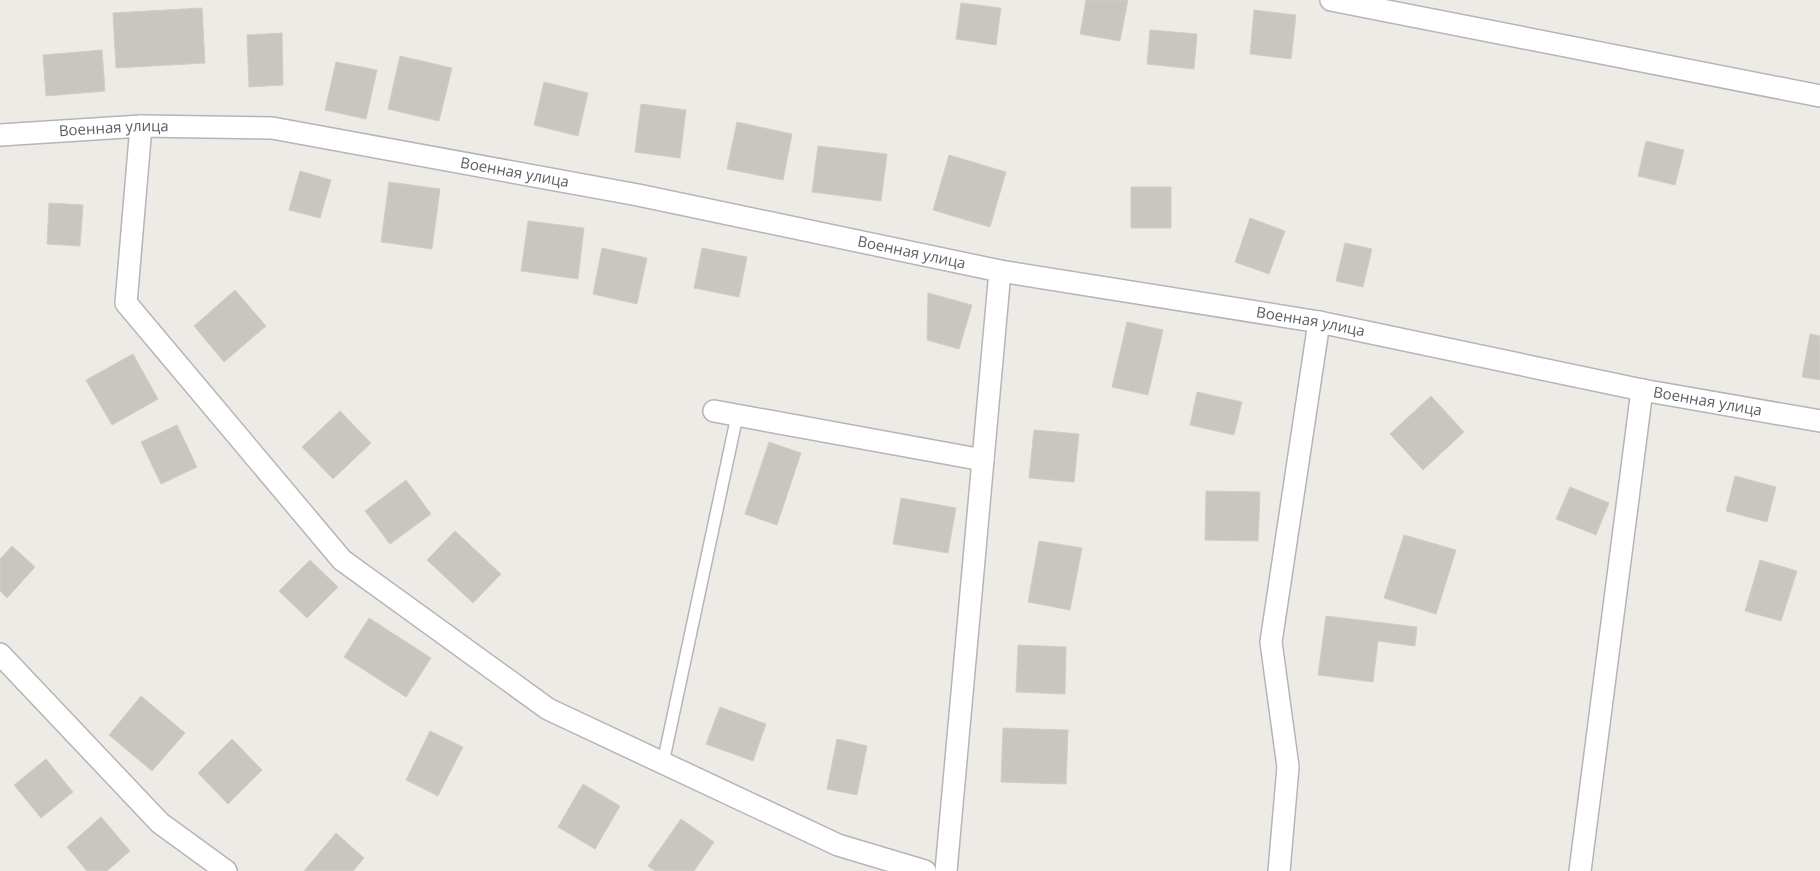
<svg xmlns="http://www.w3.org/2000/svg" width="1820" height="871" viewBox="0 0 1820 871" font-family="'Open Sans',sans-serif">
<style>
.building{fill:#c9c6c2;stroke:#d2cdc4}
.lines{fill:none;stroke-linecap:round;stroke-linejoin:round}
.lane-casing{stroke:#b3b5b9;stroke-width:14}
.street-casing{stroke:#b3b5b9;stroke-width:24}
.lane{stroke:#fff;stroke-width:11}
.street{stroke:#fff;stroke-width:21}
.labels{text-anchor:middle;stroke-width:4;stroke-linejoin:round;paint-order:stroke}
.street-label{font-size:15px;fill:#5d6064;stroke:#fff}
</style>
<rect width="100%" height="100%" fill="#eeebe6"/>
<path class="building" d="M1086,0H1128L1120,41L1080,34Z
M961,3L1001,8L996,45L956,39Z
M202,8L205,63L116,68L113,13Z
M1254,10L1296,15L1291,59L1250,54Z
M1150,30L1197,34L1194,69L1147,64Z
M282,33L283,85L249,87L247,35Z
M102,50L105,91L46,96L43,55Z
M400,56L452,68L439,121L388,109Z
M336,62L377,70L366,119L325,110Z
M544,82L588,93L578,136L534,125Z
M641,104L686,110L680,158L635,152Z
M737,122L792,134L783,180L727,169Z
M1646,141L1684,150L1675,185L1638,176Z
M818,146L887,154L881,201L812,192Z
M949,155L1006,172L990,227L933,210Z
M300,171L331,180L320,218L289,210Z
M389,182L440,189L432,249L381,242Z
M1131,187H1171V228H1131Z
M49,203L83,205L80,246L47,244Z
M1250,218L1285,231L1269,274L1235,262Z
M528,221L584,228L578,279L521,271Z
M1345,243L1372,249L1363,287L1336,281Z
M602,248L647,258L637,304L593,294Z
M702,248L747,257L739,297L694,288Z
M235,290L266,326L224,362L194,326Z
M928,293L972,305L959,349L927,340Z
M1127,322L1163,330L1148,395L1112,387Z
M1810,334L1820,336V380L1802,377Z
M133,354L158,399L112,425L86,380Z
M1197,392L1242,402L1234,435L1190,425Z
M1431,396L1464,432L1423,470L1390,434Z
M340,411L371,443L333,479L302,447Z
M177,425L197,467L161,484L141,442Z
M1034,430L1079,434L1074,482L1029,478Z
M769,442L801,453L777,525L745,514Z
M1735,476L1776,487L1767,522L1726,511Z
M406,480L431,514L390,544L365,511Z
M1570,487L1609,503L1596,535L1556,519Z
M1206,491L1260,492L1258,541L1205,540Z
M901,498L956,508L948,553L893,544Z
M455,531L501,574L473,603L427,560Z
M1404,535L1456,550L1436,614L1384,598Z
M1039,541L1082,548L1070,610L1028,602Z
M12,546L35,567L7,598L0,591V559Z
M310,560L338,587L307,618L279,591Z
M1760,560L1797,571L1781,621L1745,611Z
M1326,616L1417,627L1415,646L1378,641L1373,682L1318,675Z
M369,618L431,658L406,697L344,657Z
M1018,645L1066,647L1065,694L1016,692Z
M141,696L185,733L152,771L109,735Z
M720,707L766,724L753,761L706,744Z
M1003,728L1068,730L1066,784L1001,782Z
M430,731L463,747L438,796L406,780Z
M232,739L262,770L228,804L198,773Z
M837,739L867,746L857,795L827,789Z
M46,759L73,792L41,818L14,785Z
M583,784L620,806L595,849L558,827Z
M101,817L130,851L107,871H87L67,847Z
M681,819L714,842L694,871H655L648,866Z
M336,833L364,858L353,871H304Z"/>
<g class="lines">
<defs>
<path id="lane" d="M663,763L737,416"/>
<g id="street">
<path d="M1331,0L1820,96"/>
<path d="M141,126L126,303L342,560L548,709L838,845L925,871"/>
<path id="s1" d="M0,135L141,126L272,128L638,195L1000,271L1319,322L1642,390L1820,421"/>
<path d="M714,411L983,460"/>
<path d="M0,654L160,823L226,871"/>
<path d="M946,871L1000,271"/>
<path d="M1279,871L1288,767L1271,642L1319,322"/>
<path d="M1580,871L1642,390"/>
</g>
</defs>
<use href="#lane" class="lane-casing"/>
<use href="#street" class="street-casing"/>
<use href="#lane" class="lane"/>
<use href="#street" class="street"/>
</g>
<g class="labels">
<g class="street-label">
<text dy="5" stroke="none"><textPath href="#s1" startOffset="114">Военная улица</textPath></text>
<text dy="5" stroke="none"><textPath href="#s1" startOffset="519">Военная улица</textPath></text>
<text dy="5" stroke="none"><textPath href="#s1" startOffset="924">Военная улица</textPath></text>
<text dy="5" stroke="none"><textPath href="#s1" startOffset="1329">Военная улица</textPath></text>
<text dy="5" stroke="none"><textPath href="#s1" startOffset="1734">Военная улица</textPath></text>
</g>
</g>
</svg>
